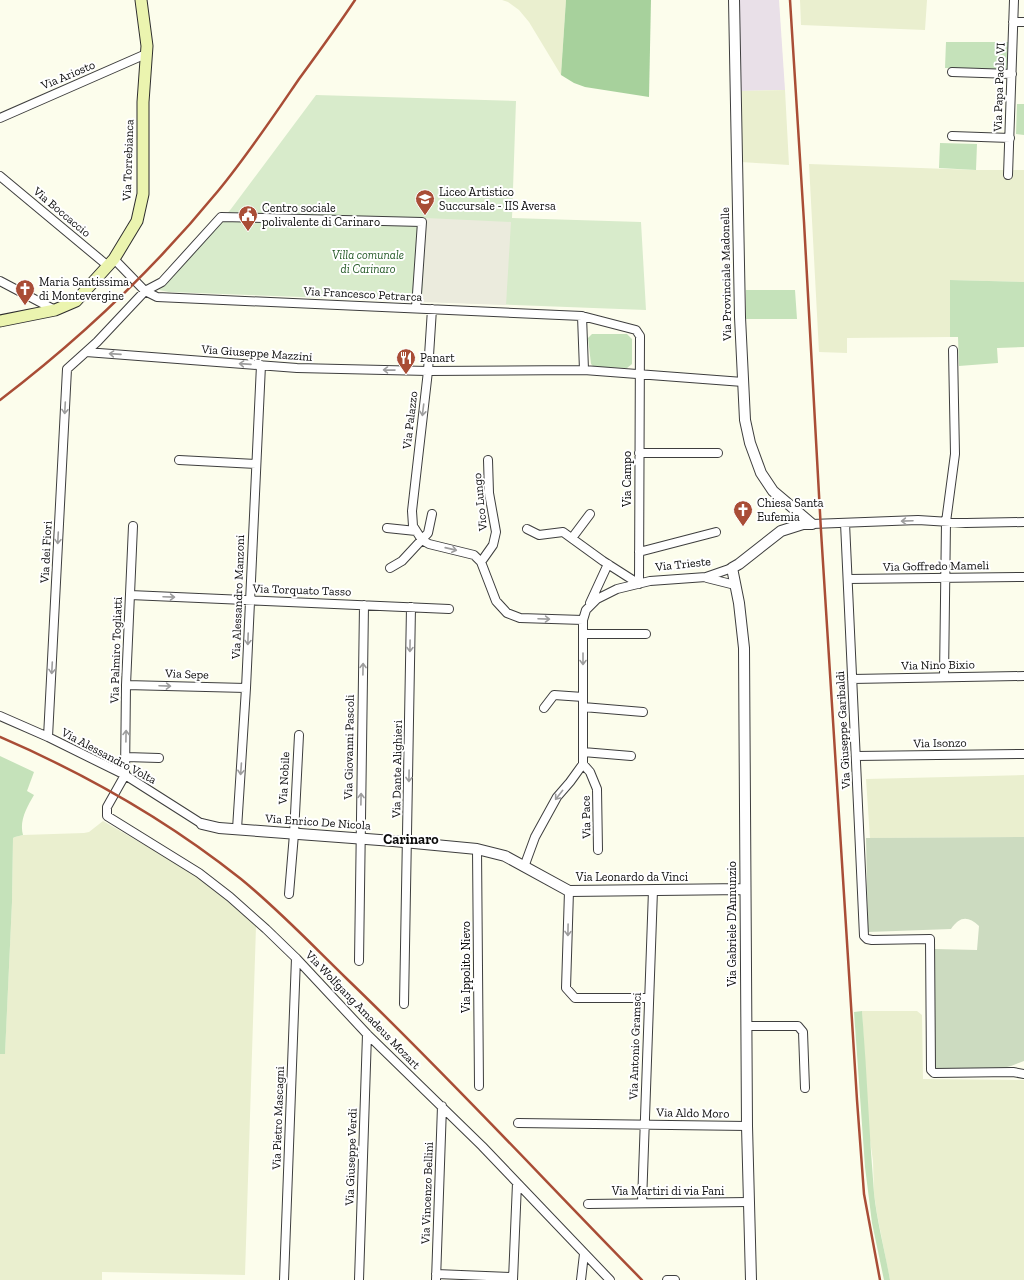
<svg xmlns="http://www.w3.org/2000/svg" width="1024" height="1280" viewBox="0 0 1024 1280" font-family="'Zilla Slab',serif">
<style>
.industrial{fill:#e9e0e8}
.farmland{fill:#eaefcf}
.green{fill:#c5e2ba}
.forest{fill:#a7d19c}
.cemetery{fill:#ccdbc0}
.pitch{fill:#d8ebcb}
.plaza{fill:#ebebdd}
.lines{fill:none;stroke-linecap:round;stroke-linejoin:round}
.minor-casing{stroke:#3e3e3e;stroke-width:10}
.tertiary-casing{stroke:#3e3e3e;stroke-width:12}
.secondary-casing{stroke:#2d2d2d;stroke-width:13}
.minor{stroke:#fff;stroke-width:8}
.tertiary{stroke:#fff;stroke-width:10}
.secondary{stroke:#ebf4af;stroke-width:11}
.rail{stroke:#a94d36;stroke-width:2.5}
.oneway{stroke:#9d9d9d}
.labels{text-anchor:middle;stroke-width:4;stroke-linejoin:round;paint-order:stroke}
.street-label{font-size:12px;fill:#0b0b0b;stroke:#fff}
.poi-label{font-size:12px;fill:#0b0b0b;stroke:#fff;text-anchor:start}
.park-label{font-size:12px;font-style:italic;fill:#255a27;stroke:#fff}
.quarter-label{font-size:14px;font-weight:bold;fill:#0b0b0b;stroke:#fff}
</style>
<rect width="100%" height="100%" fill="#fcfdec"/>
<path class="industrial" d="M737,0H779L785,90L739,91Z"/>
<path class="farmland" d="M502,0H566L561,75L529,22L519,10L508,2Z
M800,0H927L925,30L801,25Z
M785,90L789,165L741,162L739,91Z
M809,164L976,170H1024V282L950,280V337L847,338V353L819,352Z
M1024,775V837L870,838L866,779Z
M103,821L193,873L216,891L256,926L245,1275L102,1272V1280H0V1054L5,1053L12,902L13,838L15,837L23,835L84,833L89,832Z
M862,1011H917L922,1015L923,1079L1024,1080V1280H890L877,1214L874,1193L873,1161L869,1133Z"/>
<path class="green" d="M946,42H1008L1007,70L945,68Z
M1017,104H1024V135L1016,134Z
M940,143L977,144L976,170L939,168Z
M950,280L1024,282V347L997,348L998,363L959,366L958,337H950Z
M746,290H795L797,319H746Z
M592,334H627L632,339V364L627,368L594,367L591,364L588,338Z
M0,756L34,772L27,791L34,795C27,807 19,821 23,835L15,837L13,838L12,902L5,1054H0Z
M862,1011C867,1072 869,1133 874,1193C877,1222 885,1251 890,1280H884L872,1223L865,1167L854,1012Z"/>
<path class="forest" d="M566,0H651L649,97L585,87L574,83L561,75Z"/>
<path class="cemetery" d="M1024,837V1061L1011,1066L1003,1068H935V949L977,950L979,926C968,916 960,916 951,929L868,932L866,838Z"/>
<path class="pitch" d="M316,95L516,101L512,218L641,222L646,310L169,292L159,290L231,209Z"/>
<path class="plaza" d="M426,218L511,222L506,305L422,302Z"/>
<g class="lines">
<defs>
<path id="minor" d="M1013,22H1024
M952,72L1012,74
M0,118L146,54
M952,136L1010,138
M1008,175L1014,0
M0,176L108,266
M114,259L145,291L157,297L582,316L636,330L640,336L639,584
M0,281L55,310
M432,309L428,371L412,511L413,526L422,540L429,544L474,555L481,562L496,601L507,613L520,618L583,620
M582,316L584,370L743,382
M86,352L297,368L428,371L584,370
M639,453H718
M179,460L256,464
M845,523L864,936L867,939L872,940L930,939L931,1070L934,1073L1013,1072L1024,1074
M812,524L918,520L966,523L1024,522
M133,526L126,685L125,775L107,807V816L199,873L230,897L266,929L296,958L367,1034L482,1146L610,1280
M387,528L416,531
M527,529L539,535L563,532L603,561L639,584
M572,538L590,514
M639,552L716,532
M481,562L493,545L496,532L489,493L488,460
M390,568L402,561L428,533L432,514
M707,578L735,585
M848,579L1024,577
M130,595L449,609
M590,603L608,564
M583,634H646
M944,677L946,522L955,454L953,350
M852,679L1024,676
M126,685L246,688
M583,707L643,712
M544,708L554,695L583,697
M0,716L48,737L125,775L202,824
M48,737L67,369L97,342L145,291L162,282L221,217L422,222L416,308
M583,752L631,756
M856,756L1024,754
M126,757L159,758
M583,764V620L586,610L597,599L617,589L650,581L706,577L732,568
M583,764L590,772L597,789L598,850
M237,829L246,688L261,365
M477,849L479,1086
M524,867L535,837L557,797L570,782L583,764
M569,891L566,988L575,998H649
M289,894L294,834L299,735
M359,961L364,605
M404,1004L411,607
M746,1026H798L803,1032L805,1088
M518,1123L747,1126
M642,1203L653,890
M588,1204L748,1202
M436,1274L513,1277
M284,1280L296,958
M359,1280L367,1034
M436,1280L442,1106
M513,1280L517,1183
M581,1280L584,1254
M667,1280H675"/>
<path id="tertiary" d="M734,0L740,317L745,420L750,443L761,473L773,491L812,524
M202,824L219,828L393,841L477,849L505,856L569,891L745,889
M751,1280L747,1126L744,648L739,603L732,568L739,564L781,531L803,524H812"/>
<path id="secondary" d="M0,321L55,310L76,301L114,259L137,221L143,194V102L147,46L141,0"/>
</defs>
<use href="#minor" class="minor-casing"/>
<use href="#tertiary" class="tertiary-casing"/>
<use href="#secondary" class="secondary-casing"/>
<use href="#minor" class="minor"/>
<use href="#tertiary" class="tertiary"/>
<use href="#secondary" class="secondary"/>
<path class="rail" d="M790,0L804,222L821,531L857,1100L864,1194L880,1280
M0,400C80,339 154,269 218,191C247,156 273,117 299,79C318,53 337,27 355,0
M0,737C86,774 168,821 241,879C279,910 312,945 347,979C448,1076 544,1180 642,1280"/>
</g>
<defs><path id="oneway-shaft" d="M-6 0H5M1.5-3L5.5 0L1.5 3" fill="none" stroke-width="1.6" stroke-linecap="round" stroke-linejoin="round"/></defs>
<g class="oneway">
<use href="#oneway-shaft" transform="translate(115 354) rotate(-176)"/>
<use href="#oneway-shaft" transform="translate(245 364) rotate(-176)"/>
<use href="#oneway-shaft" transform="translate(389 370) rotate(-179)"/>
<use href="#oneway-shaft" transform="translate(65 408) rotate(93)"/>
<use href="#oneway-shaft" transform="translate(423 410) rotate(97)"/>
<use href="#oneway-shaft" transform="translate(907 521) rotate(178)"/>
<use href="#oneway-shaft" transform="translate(58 538) rotate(93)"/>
<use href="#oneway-shaft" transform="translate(451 549) rotate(13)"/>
<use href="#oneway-shaft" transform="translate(169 597) rotate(2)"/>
<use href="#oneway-shaft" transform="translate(544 619) rotate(2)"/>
<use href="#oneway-shaft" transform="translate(248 639) rotate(92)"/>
<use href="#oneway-shaft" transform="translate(410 646) rotate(91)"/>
<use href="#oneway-shaft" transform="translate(583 659) rotate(90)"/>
<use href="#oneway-shaft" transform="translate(52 668) rotate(93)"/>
<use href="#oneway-shaft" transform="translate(363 669) rotate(-89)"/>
<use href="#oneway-shaft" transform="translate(165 686) rotate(2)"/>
<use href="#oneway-shaft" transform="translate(126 736) rotate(-89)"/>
<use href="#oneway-shaft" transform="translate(241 769) rotate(94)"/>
<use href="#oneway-shaft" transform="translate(409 776) rotate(91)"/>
<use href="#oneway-shaft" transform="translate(559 795) rotate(128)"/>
<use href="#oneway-shaft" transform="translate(361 799) rotate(-89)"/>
<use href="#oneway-shaft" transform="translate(568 930) rotate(91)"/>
</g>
<defs>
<symbol id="school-pin" viewBox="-11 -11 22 30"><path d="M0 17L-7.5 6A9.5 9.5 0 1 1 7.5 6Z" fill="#a94d36" stroke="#fff"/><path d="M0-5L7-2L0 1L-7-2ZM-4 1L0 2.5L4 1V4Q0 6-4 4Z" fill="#fff"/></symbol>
<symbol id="civic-pin" viewBox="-11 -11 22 30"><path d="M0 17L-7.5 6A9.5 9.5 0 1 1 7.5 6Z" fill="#a94d36" stroke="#fff"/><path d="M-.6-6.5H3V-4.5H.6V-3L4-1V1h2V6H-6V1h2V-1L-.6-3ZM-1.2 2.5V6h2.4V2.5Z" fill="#fff"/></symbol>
<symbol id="church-pin" viewBox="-11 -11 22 30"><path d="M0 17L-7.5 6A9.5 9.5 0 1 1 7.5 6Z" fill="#a94d36" stroke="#fff"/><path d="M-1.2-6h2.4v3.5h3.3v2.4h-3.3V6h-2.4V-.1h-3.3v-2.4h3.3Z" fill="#fff"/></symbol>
<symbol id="restaurant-pin" viewBox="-11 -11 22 30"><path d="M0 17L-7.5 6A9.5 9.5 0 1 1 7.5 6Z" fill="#a94d36" stroke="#fff"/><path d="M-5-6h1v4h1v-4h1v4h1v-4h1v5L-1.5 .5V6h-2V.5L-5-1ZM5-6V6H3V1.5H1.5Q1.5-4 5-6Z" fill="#fff"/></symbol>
</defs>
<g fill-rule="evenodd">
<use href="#school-pin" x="414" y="188" width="22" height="30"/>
<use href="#civic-pin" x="237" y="204" width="22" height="30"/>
<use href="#church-pin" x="14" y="278" width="22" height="30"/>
<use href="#restaurant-pin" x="395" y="347" width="22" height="30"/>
<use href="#church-pin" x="732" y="499" width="22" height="30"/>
</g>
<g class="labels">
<g class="street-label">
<text transform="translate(68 75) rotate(-23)" y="4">Via Ariosto</text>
<text transform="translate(999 87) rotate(-88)" y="4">Via Papa Paolo VI</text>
<text transform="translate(128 160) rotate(-88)" y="4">Via Torrebianca</text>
<text transform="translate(62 212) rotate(40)" y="4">Via Boccaccio</text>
<text transform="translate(726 274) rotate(-91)" y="4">Via Provinciale Madonelle</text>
<text transform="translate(363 294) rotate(3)" y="4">Via Francesco Petrarca</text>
<text transform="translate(257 353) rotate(4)" y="4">Via Giuseppe Mazzini</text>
<text transform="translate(410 420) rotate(-83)" y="4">Via Palazzo</text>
<text transform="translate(627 479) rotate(-90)" y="4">Via Campo</text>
<text transform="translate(480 502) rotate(-96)" y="4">Vico Lungo</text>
<text transform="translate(46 552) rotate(-87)" y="4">Via dei Fiori</text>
<text transform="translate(683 564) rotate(-6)" y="4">Via Trieste</text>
<text transform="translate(936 566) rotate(-1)" y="4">Via Goffredo Mameli</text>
<text transform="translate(302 590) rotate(2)" y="4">Via Torquato Tasso</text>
<text transform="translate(238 597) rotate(-88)" y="4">Via Alessandro Manzoni</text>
<text transform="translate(116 650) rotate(-88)" y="4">Via Palmiro Togliatti</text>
<text transform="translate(938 665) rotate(-1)" y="4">Via Nino Bixio</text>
<text transform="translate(187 674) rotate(2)" y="4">Via Sepe</text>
<text transform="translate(843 730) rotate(-93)" y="4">Via Giuseppe Garibaldi</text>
<text transform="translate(940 743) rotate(-1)" y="4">Via Isonzo</text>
<text transform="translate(349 747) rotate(-89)" y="4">Via Giovanni Pascoli</text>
<text transform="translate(109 756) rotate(28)" y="4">Via Alessandro Volta</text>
<text transform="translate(397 769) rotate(-89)" y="4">Via Dante Alighieri</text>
<text transform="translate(284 778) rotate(-87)" y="4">Via Nobile</text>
<text transform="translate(586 817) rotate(-91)" y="4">Via Pace</text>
<text transform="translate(318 822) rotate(4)" y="4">Via Enrico De Nicola</text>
<text x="632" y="881">Via Leonardo da Vinci</text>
<text transform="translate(732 924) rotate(-90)" y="4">Via Gabriele D'Annunzio</text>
<text transform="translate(466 967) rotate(-90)" y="4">Via Ippolito Nievo</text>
<text transform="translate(363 1010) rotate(46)" y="4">Via Wolfgang Amadeus Mozart</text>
<text transform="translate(635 1046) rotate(-88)" y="4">Via Antonio Gramsci</text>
<text transform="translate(693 1113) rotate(1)" y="4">Via Aldo Moro</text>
<text transform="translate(278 1118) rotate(-88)" y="4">Via Pietro Mascagni</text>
<text transform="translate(351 1157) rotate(-88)" y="4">Via Giuseppe Verdi</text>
<text x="668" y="1195">Via Martiri di via Fani</text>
<text transform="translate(427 1193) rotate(-88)" y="4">Via Vincenzo Bellini</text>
</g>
<g class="poi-label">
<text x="439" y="196">Liceo Artistico<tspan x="439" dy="14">Succursale - IIS Aversa</tspan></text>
<text x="262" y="212">Centro sociale<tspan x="262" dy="14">polivalente di Carinaro</tspan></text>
<text x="39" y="286">Maria Santissima<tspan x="39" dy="14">di Montevergine</tspan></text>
<text x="420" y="362">Panart</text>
<text x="757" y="507">Chiesa Santa<tspan x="757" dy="14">Eufemia</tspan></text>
</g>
<g class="park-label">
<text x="368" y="259">Villa comunale<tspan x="368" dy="14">di Carinaro</tspan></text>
</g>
<g class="quarter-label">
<text x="411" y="844">Carinaro</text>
</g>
</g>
</svg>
